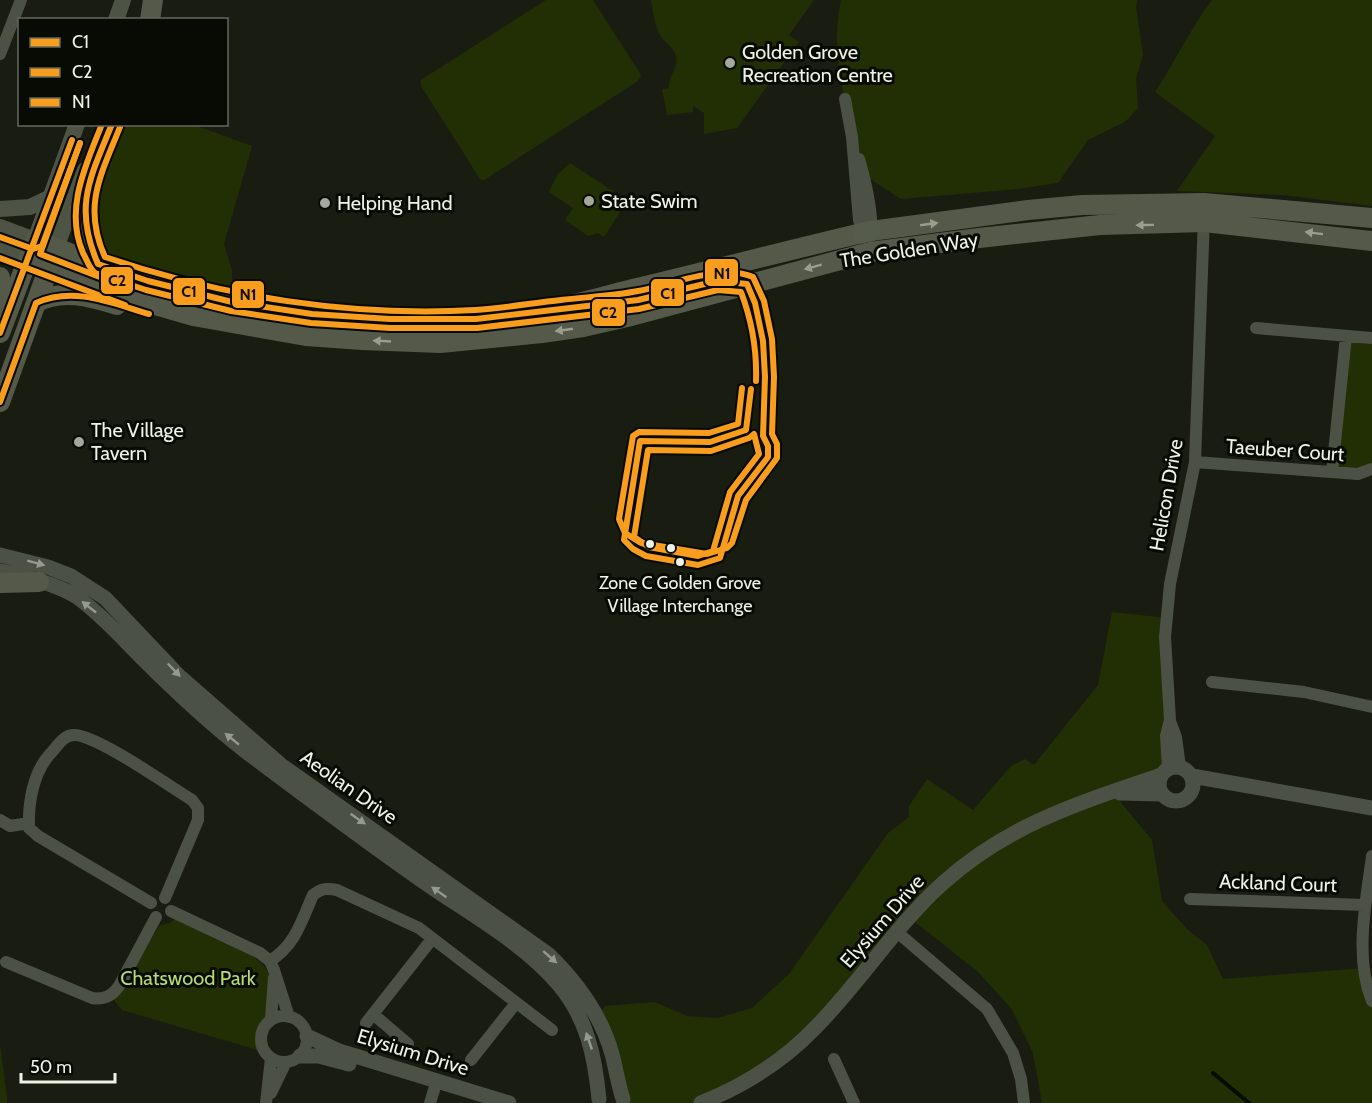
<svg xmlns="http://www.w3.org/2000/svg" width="1372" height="1103" viewBox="0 0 1372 1103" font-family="Cabin,sans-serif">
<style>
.green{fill:#222f04}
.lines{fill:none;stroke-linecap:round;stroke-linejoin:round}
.stream{stroke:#060c02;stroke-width:4}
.minor{stroke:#4c5146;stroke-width:12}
.tertiary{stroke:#4c5146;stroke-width:15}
.secondary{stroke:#4d5345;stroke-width:16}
.primary{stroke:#54594a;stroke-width:20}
.trunk{stroke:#565c4c;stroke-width:20}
.bus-1-casing{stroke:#070b03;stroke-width:10}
.bus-2-casing{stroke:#070b03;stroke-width:10}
.bus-3-casing{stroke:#070b03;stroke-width:10}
.bus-1{stroke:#f99d1e;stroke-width:6}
.bus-2{stroke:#f99d1e;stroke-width:6}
.bus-3{stroke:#f99d1e;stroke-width:6}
.oneway{fill:#999f90}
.oneway2{fill:#959a8e}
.poi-dot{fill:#a3a99b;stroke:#070b03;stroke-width:2}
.bus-dot{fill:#eef4e5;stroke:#070b03;stroke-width:2}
.labels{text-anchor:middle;stroke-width:6;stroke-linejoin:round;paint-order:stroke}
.bus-label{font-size:18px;fill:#eef4e5;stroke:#070b03}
.poi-label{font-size:20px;fill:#eef4e5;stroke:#070b03;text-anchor:start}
.street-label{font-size:20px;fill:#eef4e5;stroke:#070b03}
.park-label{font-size:20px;fill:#b5dc74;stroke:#070b03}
.line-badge{stroke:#070b03;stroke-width:2}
.pale-badge-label{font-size:16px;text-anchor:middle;font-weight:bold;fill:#111}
</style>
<rect width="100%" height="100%" fill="#191d11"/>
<path class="green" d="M546,0H593L641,75L638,81L484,180L480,179L421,86V80Z
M651,0H814L789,35L799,42L737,128L704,134V113L693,106V112L667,115L662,89L669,88C668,76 679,67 676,56C673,45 662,42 659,33C654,23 653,11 651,0Z
M841,0H1137L1136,7L1143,55L1136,78L1138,108L1126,121L1088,140L1058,183L1018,189L901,199L864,175C850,119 828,58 841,0Z
M1212,0H1372V206L1282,195L1177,191L1215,136L1155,92C1175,62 1190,29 1212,0Z
M104,125H194L252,146L224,244L232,270V302L98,264L87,191Z
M570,163L619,195L612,206L620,212L604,237L598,233L588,236L565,220L573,208L549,192L557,175Z
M1346,336L1372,338V469L1332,472Z
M1112,612L1167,618L1168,768L1113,793L1152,840L1162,901L1187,929L1207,945L1223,979L1365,968L1372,1001V1103H1042L1033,1053L1011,1008L977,971L910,918L788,1052L696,1103H626L597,1017L605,1006L655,1002L687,1016L718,1018L752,1008L789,974L888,833L909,817V806L927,779L973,810L1011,766L1025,759L1034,765L1098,685Z
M175,918L251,954L261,963L269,973L267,1017C257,1027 254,1037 261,1051L122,1010L113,999L119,994L159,926L172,922Z
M0,1045L7,1097V1103H0Z"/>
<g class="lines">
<path class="stream" d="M1213,1073L1249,1103"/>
<path class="minor" d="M0,54L21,0
M845,99L852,137L859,220L863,237
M859,159C866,183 873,211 871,236
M1256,328L1372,338
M1195,462L1358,474L1372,469
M1332,472L1346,336
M1212,682L1304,692L1372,707
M1170,721L1176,737L1180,767
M1168,768L1166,736L1170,720L1165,637L1170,584L1195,462L1204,217
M0,820L10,826L29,823
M1372,856C1366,902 1354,957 1372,1001
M1190,899L1365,905
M151,903L38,836L29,828C28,803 33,773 50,754C57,747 63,735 74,735C97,735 169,786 192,800L198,808V820L165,898
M171,911L260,953L270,961L274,970L289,1017
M897,932L987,1009L1013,1053L1021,1079L1024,1103
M270,961C296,944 301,922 313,895C322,888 327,888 337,890L419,928L552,1030
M6,962L92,998C104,1000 112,996 119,986L156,917
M373,1014L408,1044
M261 1039a23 23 0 1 1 46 0a23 23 0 1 1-46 0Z
M271,1019L274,978
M366,1023L432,939
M834,1059L854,1103
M471,1060L516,1003
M271,1093L286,1062
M266,1103L271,1058
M430,1103L437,1080"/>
<path class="tertiary" d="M0,555L48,567L71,576L105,598L179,676L281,765L548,954C577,982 601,1015 612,1054C616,1069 618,1084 623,1099
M0,571C22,575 59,585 77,597C102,615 122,638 143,659C175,691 208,722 244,750C304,795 365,841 427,884C470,914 525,944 559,985C587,1018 595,1057 599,1099
M1159 784a17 17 0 1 1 34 0a17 17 0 1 1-34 0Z
M1192,776L1372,808
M1120,793L1162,794
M307,1036L339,1051L509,1103
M300,1056H319L349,1064
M701,1103C743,1086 782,1062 814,1029C860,983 895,926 943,883C1009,824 1079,803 1161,775"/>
<path class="secondary" d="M116,20L123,0
M0,209L30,207L51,197
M0,227L35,240L77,124
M0,248L28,259
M56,248L85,170"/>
<path class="primary" d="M150,20L153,0
M871,231L1028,210L1082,205L1204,203L1372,218
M28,259L127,297L193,316L306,336L362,340L440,343L542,333L583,327L627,317L870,252L979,238L1100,225L1204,222L1372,241
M98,264C69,210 92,176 112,124
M0,277V294
M36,303C60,288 91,297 117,305
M0,333L35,240C73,254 111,270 150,282C269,317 413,331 536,312C568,307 601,297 633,289C709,271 785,251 862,233
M0,402L53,256
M0,583L39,582"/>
<path class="trunk" d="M862,233L871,231"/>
<defs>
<path id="bus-1" d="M112,124C90,178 73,207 98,264L148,281L232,302L312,314L390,319H476L638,300L717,281L747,284L755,303L763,341L765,377L763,436L768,446V457L738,496L720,558L698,565L646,556L633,549L624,540L640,441L710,442L746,430L751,389
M0,333L72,140
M0,402L36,303C74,286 111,303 149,314"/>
<path id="bus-2" d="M102,124C86,165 64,209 83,253C87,260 89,268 95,273L146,290L231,311L311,323L390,328H477L639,309L718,290L741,292C752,321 757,350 756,381
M0,237L33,249L42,246L80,143
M0,258L125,305
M754,434L759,454L730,492L713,551L698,556L649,547L634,537L648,450L711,451L749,438Z"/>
<path id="bus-3" d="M120,127C101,175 82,206 105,257C223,297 350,317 475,310C504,308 533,303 561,300C586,297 613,296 638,291C670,285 722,263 753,277L764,301L772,339L774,377L772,434L777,444V458L746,500L732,543L727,548L707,554L641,543L625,533L619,519L633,436L639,432L709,433L738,424L742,388
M80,143L40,254L131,289"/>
</defs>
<use href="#bus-1" class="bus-1-casing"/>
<use href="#bus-2" class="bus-2-casing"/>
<use href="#bus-3" class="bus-3-casing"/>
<use href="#bus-1" class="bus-1"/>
<use href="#bus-2" class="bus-2"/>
<use href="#bus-3" class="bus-3"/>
</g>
<defs><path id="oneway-solid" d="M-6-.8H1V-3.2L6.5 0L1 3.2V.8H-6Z" transform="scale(1.5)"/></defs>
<g class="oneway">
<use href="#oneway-solid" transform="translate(929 224) rotate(-8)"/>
<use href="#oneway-solid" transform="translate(1145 225) rotate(179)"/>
<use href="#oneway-solid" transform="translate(1314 233) rotate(-173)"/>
<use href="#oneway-solid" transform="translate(813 267) rotate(165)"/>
<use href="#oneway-solid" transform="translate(564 330) rotate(172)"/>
<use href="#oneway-solid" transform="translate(382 341) rotate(-177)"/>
</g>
<g class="oneway2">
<use href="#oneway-solid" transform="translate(36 563) rotate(15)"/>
<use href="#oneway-solid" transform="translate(89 607) rotate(-142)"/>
<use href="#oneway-solid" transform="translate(174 670) rotate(46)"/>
<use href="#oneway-solid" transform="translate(232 739) rotate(-141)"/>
<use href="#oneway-solid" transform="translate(358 819) rotate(35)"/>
<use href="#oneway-solid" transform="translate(439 892) rotate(-145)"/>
<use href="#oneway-solid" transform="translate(550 957) rotate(41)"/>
<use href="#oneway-solid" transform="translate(589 1041) rotate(-109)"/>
</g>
<g class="poi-dot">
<circle cx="730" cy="63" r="6"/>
<circle cx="589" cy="201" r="6"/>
<circle cx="325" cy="203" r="6"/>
<circle cx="79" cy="442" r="6"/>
</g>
<g class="bus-dot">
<circle cx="650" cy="544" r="5"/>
<circle cx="671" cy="548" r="5"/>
<circle cx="680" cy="562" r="5"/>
</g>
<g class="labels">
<g class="bus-label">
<text x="680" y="589">Zone C Golden Grove<tspan x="680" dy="23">Village Interchange</tspan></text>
</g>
<g class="poi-label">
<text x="742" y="59">Golden Grove<tspan x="742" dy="23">Recreation Centre</tspan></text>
<text x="601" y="208">State Swim</text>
<text x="337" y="210">Helping Hand</text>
<text x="91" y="437">The Village<tspan x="91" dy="23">Tavern</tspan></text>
</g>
<g class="street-label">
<text transform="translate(909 250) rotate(-9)" y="7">The Golden Way</text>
<text transform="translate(1285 450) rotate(4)" y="7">Taeuber Court</text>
<text transform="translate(1166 495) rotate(-80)" y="7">Helicon Drive</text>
<text transform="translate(349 787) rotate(35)" y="7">Aeolian Drive</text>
<text transform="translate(1278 883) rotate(2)" y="7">Ackland Court</text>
<text transform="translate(882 921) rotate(-49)" y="7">Elysium Drive</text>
<text transform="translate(413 1052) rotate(17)" y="7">Elysium Drive</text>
</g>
<g class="park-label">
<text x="188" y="985">Chatswood Park</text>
</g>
</g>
<g class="line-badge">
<rect x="704" y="258" width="35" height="29" rx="6" fill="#f99d1e"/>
<rect x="100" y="266" width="34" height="29" rx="6" fill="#f99d1e"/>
<rect x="172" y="277" width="34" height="29" rx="6" fill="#f99d1e"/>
<rect x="650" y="278" width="35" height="29" rx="6" fill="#f99d1e"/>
<rect x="231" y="280" width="34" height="29" rx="6" fill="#f99d1e"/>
<rect x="591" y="298" width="35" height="29" rx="6" fill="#f99d1e"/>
</g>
<g class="pale-badge-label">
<text x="722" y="279">N1</text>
<text x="117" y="286">C2</text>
<text x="189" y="297">C1</text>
<text x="668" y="299">C1</text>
<text x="248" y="300">N1</text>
<text x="608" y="318">C2</text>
</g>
<rect x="18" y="18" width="210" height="108" fill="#070b03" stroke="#63685d" stroke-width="1.5"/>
<rect x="30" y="38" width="30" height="9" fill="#f99d1e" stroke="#63685d" stroke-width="1.5"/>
<text x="72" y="48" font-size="18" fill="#eef4e5">C1</text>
<rect x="30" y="68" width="30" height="9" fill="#f99d1e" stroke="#63685d" stroke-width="1.5"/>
<text x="72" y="78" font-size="18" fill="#eef4e5">C2</text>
<rect x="30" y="98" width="30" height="9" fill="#f99d1e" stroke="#63685d" stroke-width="1.5"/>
<text x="72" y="108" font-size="18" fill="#eef4e5">N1</text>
<path d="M21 1073v9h94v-9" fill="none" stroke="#eef4e5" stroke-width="3"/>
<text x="30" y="1073" font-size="18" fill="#eef4e5" stroke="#070b03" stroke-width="4.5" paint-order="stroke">50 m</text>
</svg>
